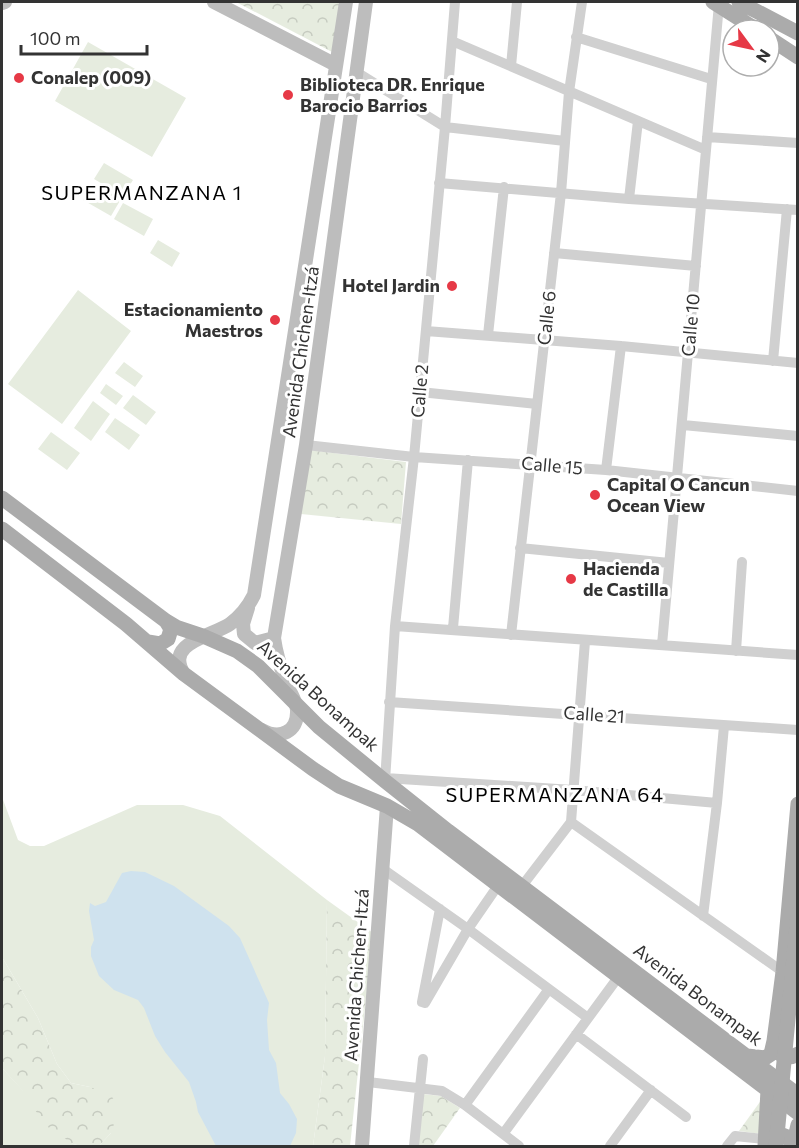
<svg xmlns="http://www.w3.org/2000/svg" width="799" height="1148" viewBox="0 0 799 1148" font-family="Commissioner,sans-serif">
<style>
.green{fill:#e6ecdf}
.park{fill:url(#park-crowns)}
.water{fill:#cfe2ee}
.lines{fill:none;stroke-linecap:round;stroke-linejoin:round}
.street{stroke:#d0d0d0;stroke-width:10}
.secondary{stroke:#bdbdbd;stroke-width:14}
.primary{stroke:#ababab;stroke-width:15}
.primary-bridge{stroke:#ababab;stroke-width:15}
.poi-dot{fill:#e63946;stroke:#fff;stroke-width:2}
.labels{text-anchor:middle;stroke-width:6;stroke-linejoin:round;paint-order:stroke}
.poi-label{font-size:18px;font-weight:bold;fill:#333;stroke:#fff;text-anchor:start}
.street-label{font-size:18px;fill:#333;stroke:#fff}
.neighbourhood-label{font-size:20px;letter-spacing:1.5px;fill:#000;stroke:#fff}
</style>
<defs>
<pattern id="park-crowns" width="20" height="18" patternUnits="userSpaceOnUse" patternTransform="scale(1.5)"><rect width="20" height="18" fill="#e6ecdf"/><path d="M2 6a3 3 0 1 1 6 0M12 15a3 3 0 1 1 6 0" fill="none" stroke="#c6cbc0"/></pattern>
</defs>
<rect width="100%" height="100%" fill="#fff"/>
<path class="green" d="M88,42L186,98L152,157L55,101Z
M104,163L133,180L123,196L94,179Z
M93,183L121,199L111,216L83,200Z
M123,203L153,219L144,236L114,219Z
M158,240L180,253L172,267L150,253Z
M78,290L131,331L62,424L8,384Z
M124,362L143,376L135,387L115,373Z
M106,384L123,396L116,405L100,393Z
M133,395L156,412L146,425L123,408Z
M93,401L110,414L91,441L74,428Z
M115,418L140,435L129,450L105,432Z
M51,432L80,453L67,470L38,449Z
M2,797L18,840L30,846H44L137,805H183L220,816L327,900L325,1056L313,1146H99L111,1133L90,1087L71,1083L57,1064L38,1018L2,957Z
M2,1068L73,1144L81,1146H2Z"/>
<path class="park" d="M236,2H340L334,53Z
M309,450L406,462L401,524L301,514Z
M327,900L373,933L350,1146H313L325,1056Z
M2,957L38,1018L57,1064L71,1083L90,1087L111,1095L119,1109L111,1133L99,1146H81L73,1144L45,1125L22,1090L2,1068Z
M423,1094L441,1096L460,1108L433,1146H416Z
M762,1099L761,1134L739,1131Z"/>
<path class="water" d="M131,871L145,872L174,886L229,926L240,938L269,1003L267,1020L269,1050L276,1063L280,1093L289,1104L297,1119L296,1133L290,1146H216L198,1112L196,1102L189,1082L165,1052L155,1036L144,1008L138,1000L114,990L99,976L91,956V947L94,940L89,911L90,903L95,906L106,902L122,873Z"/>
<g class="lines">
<path class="street" d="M576,37L711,79
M452,41L706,150
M511,66L517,2
M358,73L445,127L565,141
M707,137L798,143
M439,183L629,199L798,210
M629,199L638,121
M554,253L696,266
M426,331L621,346L798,363
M488,335L504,187
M773,361L787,209
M420,392L537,404
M683,425L798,436
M306,445L414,457L606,470L798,491
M606,470L621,346
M520,548L669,563
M395,626L798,655
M453,628L468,460
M511,635L561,193L569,92L582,2
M662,645L719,4
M736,651L742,562
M389,702L798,730
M385,778L573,790L717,803
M385,781L395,626L414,457L445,127L455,2
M571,822L783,972
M383,869L468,929L588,1018
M522,886L571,822L585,641
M440,909L422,1002L425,1003L468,929L499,884
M703,916L717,803L724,726
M576,1034L686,1117
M368,1082L442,1091L465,1105L519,1146
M465,1105L549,989
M503,1134L619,976
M414,1146L423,1059
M610,1146L651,1090
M727,1146L735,1136L765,1139"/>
<path class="secondary" d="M214,2L336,65
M2,3L5,2
M248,608L243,624L244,634L255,643L274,638
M184,674C164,642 213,636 230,624C241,616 248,607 254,595L346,2
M262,730C280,740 298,732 297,710C296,699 288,690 285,679C280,666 276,652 274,638L306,445L366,2
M362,1146L387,806"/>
<path class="primary" d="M713,2L757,30
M739,2L798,33
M769,38L798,57
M2,498L166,621L176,627L203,636L237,651L258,666L319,727L385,781L448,831L798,1095
M2,529L126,624L184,674L313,769L339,786L387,806L418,824L798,1113
M148,642L160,644L168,639L171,629L166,621
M776,1050C782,1057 789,1059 798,1054
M747,1056L765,1058L771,1054L774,1041L783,972L798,804
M767,1139C778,1131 788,1134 793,1146
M765,1146L768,1090
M793,1146L798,1125"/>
<path class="primary-bridge" d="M776,1146L798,914"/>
</g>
<g class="poi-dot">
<circle cx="19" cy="78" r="6"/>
<circle cx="288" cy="95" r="6"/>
<circle cx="452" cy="286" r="6"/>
<circle cx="275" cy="320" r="6"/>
<circle cx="595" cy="495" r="6"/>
<circle cx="571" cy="579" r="6"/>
</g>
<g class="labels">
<g class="poi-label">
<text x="31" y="84">Conalep (009)</text>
<text x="300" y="91">Biblioteca DR. Enrique<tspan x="300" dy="21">Barocio Barrios</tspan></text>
<text x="440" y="292" text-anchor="end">Hotel Jardin</text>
<text x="263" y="316" text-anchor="end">Estacionamiento<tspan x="263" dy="21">Maestros</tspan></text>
<text x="607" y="491">Capital O Cancun<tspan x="607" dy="21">Ocean View</tspan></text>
<text x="583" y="575">Hacienda<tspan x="583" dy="21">de Castilla</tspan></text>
</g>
<g class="street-label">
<text transform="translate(547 318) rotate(-84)" y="6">Calle 6</text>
<text transform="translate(691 325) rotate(-85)" y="6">Calle 10</text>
<text transform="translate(301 352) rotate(-82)" y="6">Avenida Chichen-Itzá</text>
<text transform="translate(420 391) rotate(-85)" y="6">Calle 2</text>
<text transform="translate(552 466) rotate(5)" y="6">Calle 15</text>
<text transform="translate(318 696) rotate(42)" y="6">Avenida Bonampak</text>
<text transform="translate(594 715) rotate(4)" y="6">Calle 21</text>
<text transform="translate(357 975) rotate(-86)" y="6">Avenida Chichen-Itzá</text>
<text transform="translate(698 995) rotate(37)" y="6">Avenida Bonampak</text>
</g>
<g class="neighbourhood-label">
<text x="142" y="200">SUPERMANZANA 1</text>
<text x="555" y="802">SUPERMANZANA 64</text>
</g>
</g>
<rect width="799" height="1148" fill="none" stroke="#333333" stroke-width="6"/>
<g transform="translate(751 48) rotate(123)"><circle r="28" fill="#ffffff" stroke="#adadad" stroke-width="1.5"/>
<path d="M0-4.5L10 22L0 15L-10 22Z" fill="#e63946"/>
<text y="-9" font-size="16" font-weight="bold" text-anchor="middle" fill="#333333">N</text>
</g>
<path d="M21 45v9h126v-9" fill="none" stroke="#333333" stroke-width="3"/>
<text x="30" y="45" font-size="18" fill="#333333" stroke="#ffffff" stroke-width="4.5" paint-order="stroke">100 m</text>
</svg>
